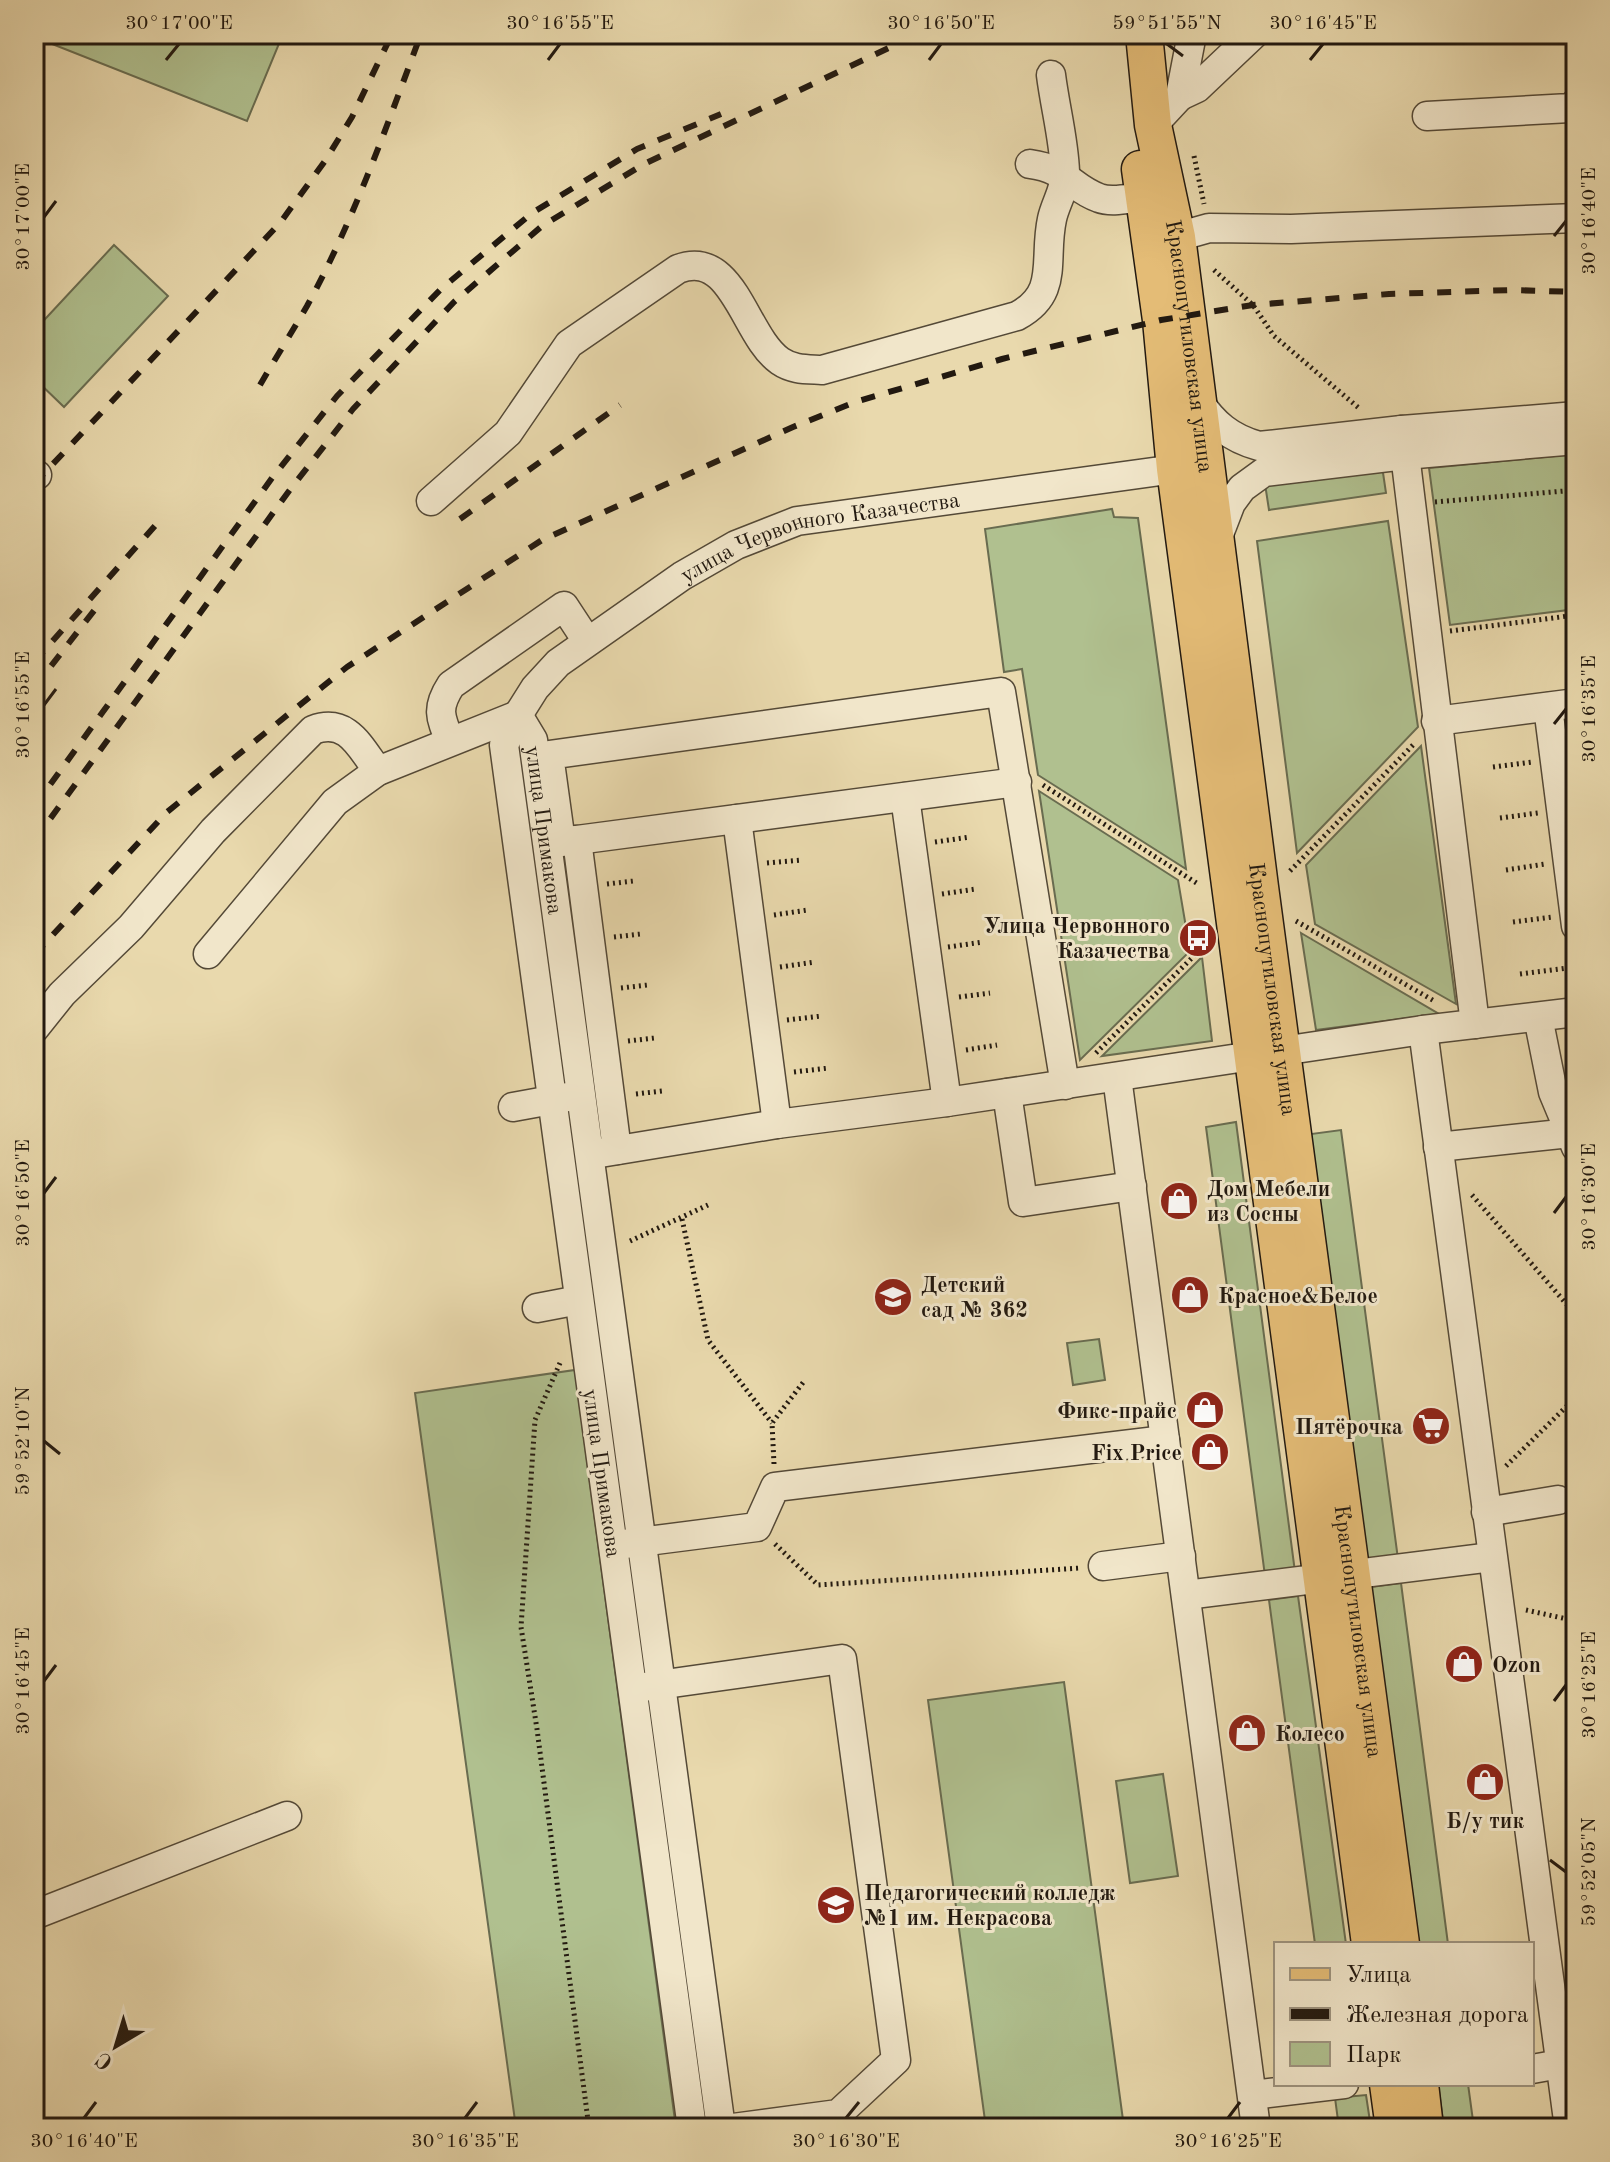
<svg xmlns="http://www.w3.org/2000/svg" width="1610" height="2162" viewBox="0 0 1610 2162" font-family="'Old Standard TT',serif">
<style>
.green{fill:#b0c08f;stroke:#696c50;stroke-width:2}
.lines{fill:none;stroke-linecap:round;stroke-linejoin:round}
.minor-casing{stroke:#544937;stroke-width:31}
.major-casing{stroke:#221910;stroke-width:39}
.path{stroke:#221910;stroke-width:5;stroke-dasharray:2 4;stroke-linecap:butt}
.minor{stroke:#f1e6ca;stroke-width:28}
.major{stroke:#e4bc76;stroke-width:36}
.rail{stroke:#221910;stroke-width:6;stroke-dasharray:14 14;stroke-linecap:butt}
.ticks{fill:none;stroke:#221910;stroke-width:3}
.labels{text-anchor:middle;stroke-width:6;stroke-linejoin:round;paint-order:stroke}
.street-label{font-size:22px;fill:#221910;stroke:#f1e6ca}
.poi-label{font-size:22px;font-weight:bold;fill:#221910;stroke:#f1e6ca;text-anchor:start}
.neatline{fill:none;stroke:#221910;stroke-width:3}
.ticks-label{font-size:20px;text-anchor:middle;fill:#221910}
</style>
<rect width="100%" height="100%" fill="#e9d9ad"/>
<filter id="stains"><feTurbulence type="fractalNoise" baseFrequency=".0025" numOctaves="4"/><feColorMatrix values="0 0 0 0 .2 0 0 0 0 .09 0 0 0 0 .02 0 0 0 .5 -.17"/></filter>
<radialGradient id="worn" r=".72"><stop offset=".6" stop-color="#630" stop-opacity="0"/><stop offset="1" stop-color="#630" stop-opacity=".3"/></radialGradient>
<path class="green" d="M37,34H283L247,121L37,38Z
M114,245L168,296L64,407L34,378V331Z
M1576,454V609L1450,625L1429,468Z
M1382,466L1386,493L1269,510L1265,484Z
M1112,509L1114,517L1138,518L1186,869L1038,775L1022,669L1004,672L985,529Z
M1388,521L1418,727L1297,853L1257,541Z
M1421,746L1456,1004L1315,924L1306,865Z
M1039,791L1178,880L1190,951L1080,1060Z
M1301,933L1439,1014L1316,1030Z
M1202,957L1212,1041L1102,1056Z
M1236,1122L1295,1572L1265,1576L1206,1127Z
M1341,1130L1398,1559L1368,1563L1311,1134Z
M1099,1339L1105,1380L1073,1385L1067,1343Z
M575,1370L676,2128H516L415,1393Z
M1401,1583L1448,1944H1419L1371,1587Z
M1298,1596L1346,1944H1315L1269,1600Z
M1064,1682L1123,2120L1060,2128H986L928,1700Z
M1163,1774L1178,1876L1130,1883L1116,1781Z
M1438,2084H1468L1474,2128H1444Z
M1366,2095L1371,2128H1339L1335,2098Z"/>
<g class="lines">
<defs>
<g id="minor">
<path d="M1180,96L1197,88L1254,34"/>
<path d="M1427,116L1570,108L1576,103"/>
<path d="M1153,125L1180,96L1192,34"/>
<path d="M1030,164C1067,169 1071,188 1099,198C1112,203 1130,198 1144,197"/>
<path d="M1177,237L1209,228L1291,229L1576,218"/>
<path d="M1197,399C1214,424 1230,438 1259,446L1402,430L1576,416"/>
<path d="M1402,430L1475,1024"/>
<path d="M34,474L37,475"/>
<path d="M431,501L508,433L569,344L678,269C734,248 744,336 780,361C793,370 807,369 822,370L1017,316C1060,293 1043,260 1052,219C1055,204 1066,188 1065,172C1064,140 1055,107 1051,75"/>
<path d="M1216,542L1231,503L1242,488L1264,472L1405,455L1576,440"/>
<path d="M1548,707L1576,926"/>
<path id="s1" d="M518,715L533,740L721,2128"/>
<path d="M1436,721L1576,703"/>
<path d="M450,741C440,717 436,708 451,685L564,606L587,641"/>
<path d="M905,797L947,1102"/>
<path d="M737,819L777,1124"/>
<path d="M577,840L1017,782"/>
<path d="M208,954L335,802L378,771L518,715"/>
<path d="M1538,1017L1553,1092L1576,1147"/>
<path d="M34,1029L62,994L131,927L213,831L313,730C347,717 360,747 378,771"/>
<path d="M1423,1030L1569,2128"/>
<path d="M1282,1051L1423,1030L1576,1012"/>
<path d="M1117,1077L1256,2128"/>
<path d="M1007,1093L1023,1202L1132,1186"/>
<path d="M513,1107L568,1097"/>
<path d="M1438,1147L1570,1133"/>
<path d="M617,1150L577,840L561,842L549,755L1001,692L1065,1085"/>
<path d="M600,1153L777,1124L947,1102L1252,1056"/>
<path d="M537,1308L579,1300"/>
<path d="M1486,1512L1558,1500"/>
<path d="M624,1544L757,1527L775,1487L1165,1440"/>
<path d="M1103,1566L1181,1556"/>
<path d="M1186,1595L1492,1557"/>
<path d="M644,1687L842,1659L896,2060L838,2114L733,2128"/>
<path d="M34,1915L287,1816"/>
<path d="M1532,2069L1560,2064"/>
<path d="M1253,2095L1344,2084"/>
<path id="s2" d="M692,2128L504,745L518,715L535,688L558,663L682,576L736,545L797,521L1175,469"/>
</g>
<g id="major">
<path id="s3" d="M1144,34L1153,125L1177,237L1187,315L1260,887L1401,1944"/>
<path d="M1140,169L1161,320L1175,469L1370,1944"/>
<path d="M1388,2084L1394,2128"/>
<path d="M1420,2084L1425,2128"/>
</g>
</defs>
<use href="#minor" class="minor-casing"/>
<use href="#major" class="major-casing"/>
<path class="path" d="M168,34H172
M1194,156L1204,204
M1214,270L1253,305L1274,336L1360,409
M1435,502L1576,490
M1450,631L1576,615
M1493,767L1532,762
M1043,785L1198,884
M1500,818L1538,813
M935,842L970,837
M767,863L802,860
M1506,870L1545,864
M1290,871L1415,743
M607,884L634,881
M942,894L976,889
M774,915L808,910
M1296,921L1436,1002
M1513,922L1552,917
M614,937L641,934
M948,947L983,942
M780,967L815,962
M1520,974L1576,967
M621,988L648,985
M959,997L990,993
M787,1020L822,1016
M628,1041L655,1038
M966,1050L997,1045
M1096,1053L1206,944
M794,1072L829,1068
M636,1094L662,1091
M1472,1195L1576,1315
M682,1219L708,1340L772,1423
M630,1241L708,1205
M560,1363L535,1420L521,1627L537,1729L589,2128
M774,1464L772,1423L805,1380
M1506,1466L1568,1405L1576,1404
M775,1544L818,1585L1080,1568
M1526,1610L1576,1621"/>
<use href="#minor" class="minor"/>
<use href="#major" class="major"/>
<path class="rail" d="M260,385C275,359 292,332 307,306C354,220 387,125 421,34
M34,484L280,223L325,161L352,117L392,34
M460,519L620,405
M34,662L161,519
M34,688L96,608
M34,807L272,478L337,396L441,289L532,213L637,149L721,114
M34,841L289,491L353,409L454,302L542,226L644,164L918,34
M34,955L167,812L347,667L542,540L793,427L855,402L1002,359L1161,320L1253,305L1389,294L1512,290L1576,292"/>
</g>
<path class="ticks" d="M1167,44L1183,56M166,60L179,44M548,60L560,44M929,60L941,44M1310,60L1323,44M44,217L56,201M1554,236L1566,221M44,705L56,689M1554,724L1566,709M44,1193L56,1177M1554,1213L1566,1197M44,1441L60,1454M44,1681L56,1665M1554,1701L1566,1685M1550,1860L1566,1872M84,2118L96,2102M465,2118L477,2102M846,2118L859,2102M1228,2118L1240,2102"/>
<defs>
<symbol id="bus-disc" viewBox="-11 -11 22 22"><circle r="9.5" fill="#8f2418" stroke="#f1e6ca"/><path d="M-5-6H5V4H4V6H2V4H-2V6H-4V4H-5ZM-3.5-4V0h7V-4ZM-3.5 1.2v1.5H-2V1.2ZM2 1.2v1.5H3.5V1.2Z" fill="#fff"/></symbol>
<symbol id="shop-disc" viewBox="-11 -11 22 22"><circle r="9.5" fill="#8f2418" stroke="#f1e6ca"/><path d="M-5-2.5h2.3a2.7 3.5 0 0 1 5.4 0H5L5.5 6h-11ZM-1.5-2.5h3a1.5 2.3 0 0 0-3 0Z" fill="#fff"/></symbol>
<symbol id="school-disc" viewBox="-11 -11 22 22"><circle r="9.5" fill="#8f2418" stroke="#f1e6ca"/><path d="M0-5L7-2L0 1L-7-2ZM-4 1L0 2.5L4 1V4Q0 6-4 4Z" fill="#fff"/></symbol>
<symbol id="supermarket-disc" viewBox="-11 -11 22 22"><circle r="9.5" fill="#8f2418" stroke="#f1e6ca"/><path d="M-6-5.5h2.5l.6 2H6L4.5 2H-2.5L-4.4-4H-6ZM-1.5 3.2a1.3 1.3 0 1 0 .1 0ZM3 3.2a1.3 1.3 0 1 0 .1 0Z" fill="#fff"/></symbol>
<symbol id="university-disc" viewBox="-11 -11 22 22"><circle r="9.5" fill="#8f2418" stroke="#f1e6ca"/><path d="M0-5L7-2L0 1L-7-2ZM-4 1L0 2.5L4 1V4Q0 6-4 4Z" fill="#fff"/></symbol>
</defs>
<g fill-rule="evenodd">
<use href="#bus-disc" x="1176" y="916" width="44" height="44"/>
<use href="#shop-disc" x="1157" y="1179" width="44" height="44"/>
<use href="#shop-disc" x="1168" y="1273" width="44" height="44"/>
<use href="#school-disc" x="871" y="1275" width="44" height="44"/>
<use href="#shop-disc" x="1183" y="1388" width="44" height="44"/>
<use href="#supermarket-disc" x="1409" y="1404" width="44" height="44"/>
<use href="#shop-disc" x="1188" y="1430" width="44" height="44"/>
<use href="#shop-disc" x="1442" y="1642" width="44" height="44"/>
<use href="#shop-disc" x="1225" y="1711" width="44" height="44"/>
<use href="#shop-disc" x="1463" y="1760" width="44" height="44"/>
<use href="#university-disc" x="814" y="1883" width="44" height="44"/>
</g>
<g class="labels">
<g class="street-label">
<text dy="8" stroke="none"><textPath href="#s3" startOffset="316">Краснопутиловская улица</textPath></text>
<text dy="8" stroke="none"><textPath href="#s2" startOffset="1792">улица Червонного Казачества</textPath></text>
<text dy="8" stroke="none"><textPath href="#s1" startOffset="120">улица Примакова</textPath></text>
<text dy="8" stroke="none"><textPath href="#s3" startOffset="964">Краснопутиловская улица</textPath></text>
<text transform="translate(603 1473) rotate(82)" y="8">улица Примакова</text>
<text dy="8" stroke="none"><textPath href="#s3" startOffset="1612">Краснопутиловская улица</textPath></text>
</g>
<g class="poi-label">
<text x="1170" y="933" text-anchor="end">Улица Червонного<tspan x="1170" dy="25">Казачества</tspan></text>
<text x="1207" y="1196">Дом Мебели<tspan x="1207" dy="25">из Сосны</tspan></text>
<text x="921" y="1292">Детский<tspan x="921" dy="25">сад № 362</tspan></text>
<text x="1218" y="1303">Красное&amp;Белое</text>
<text x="1177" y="1418" text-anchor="end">Фикс-прайс</text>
<text x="1403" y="1434" text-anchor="end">Пятёрочка</text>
<text x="1182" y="1460" text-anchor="end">Fix Price</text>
<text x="1492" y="1672">Ozon</text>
<text x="1275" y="1741">Колесо</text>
<text x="1485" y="1828" text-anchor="middle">Б/у тик</text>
<text x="864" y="1900">Педагогический колледж<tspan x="864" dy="25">№1 им. Некрасова</tspan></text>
</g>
</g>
<rect width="1610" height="2162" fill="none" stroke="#e9d9ad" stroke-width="88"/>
<rect x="1274" y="1942" width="260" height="144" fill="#f1e6ca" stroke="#9e9480" stroke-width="2"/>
<rect x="1290" y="1968" width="40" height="12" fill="#e4bc76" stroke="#9e9480" stroke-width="2"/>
<text x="1346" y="1982" font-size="24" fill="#221910">Улица</text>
<rect x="1290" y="2008" width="40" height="12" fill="#221910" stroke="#9e9480" stroke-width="2"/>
<text x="1346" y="2022" font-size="24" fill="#221910">Железная дорога</text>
<rect x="1290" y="2042" width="40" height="24" fill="#b0c08f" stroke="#9e9480" stroke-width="2"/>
<text x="1346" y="2062" font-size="24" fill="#221910">Парк</text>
<g transform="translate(116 2046) rotate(218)" stroke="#f1e6ca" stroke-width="6" paint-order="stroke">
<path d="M0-6L14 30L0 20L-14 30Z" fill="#221910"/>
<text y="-12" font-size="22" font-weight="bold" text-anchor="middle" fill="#221910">С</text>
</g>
<rect x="44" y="44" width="1522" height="2074" class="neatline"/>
<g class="ticks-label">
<text x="179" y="29">30°17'00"E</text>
<text x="560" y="29">30°16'55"E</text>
<text x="941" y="29">30°16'50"E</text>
<text x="1167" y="29">59°51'55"N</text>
<text x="1323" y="29">30°16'45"E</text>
<text transform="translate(22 217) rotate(-90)" y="7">30°17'00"E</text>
<text transform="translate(1588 221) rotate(-90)" y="7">30°16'40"E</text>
<text transform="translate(22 705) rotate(-90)" y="7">30°16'55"E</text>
<text transform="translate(1588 709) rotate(-90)" y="7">30°16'35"E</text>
<text transform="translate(22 1193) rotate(-90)" y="7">30°16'50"E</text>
<text transform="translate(1588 1197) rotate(-90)" y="7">30°16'30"E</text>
<text transform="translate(22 1441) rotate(-90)" y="7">59°52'10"N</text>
<text transform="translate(22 1681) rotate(-90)" y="7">30°16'45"E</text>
<text transform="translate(1588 1685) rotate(-90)" y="7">30°16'25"E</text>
<text transform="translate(1588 1872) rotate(-90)" y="7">59°52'05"N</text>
<text x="84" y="2147">30°16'40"E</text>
<text x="465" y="2147">30°16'35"E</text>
<text x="846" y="2147">30°16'30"E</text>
<text x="1228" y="2147">30°16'25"E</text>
</g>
<rect width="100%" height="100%" filter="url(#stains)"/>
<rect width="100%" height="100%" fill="url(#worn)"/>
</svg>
